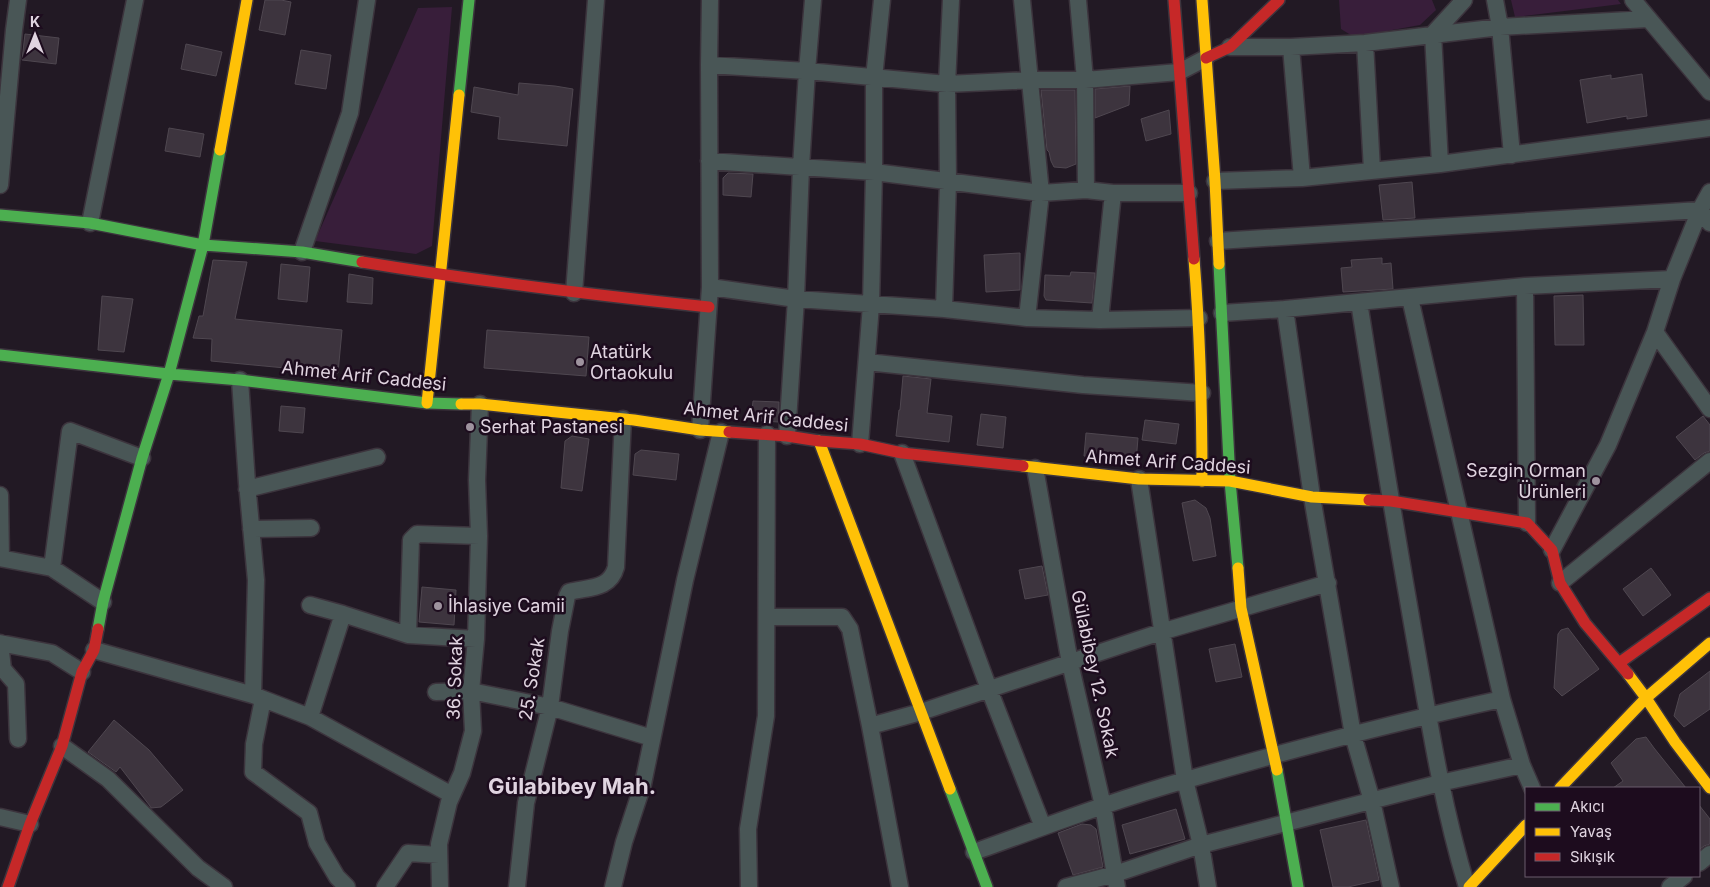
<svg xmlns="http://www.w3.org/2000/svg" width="1710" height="887" viewBox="0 0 1710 887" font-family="Inter,sans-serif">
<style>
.green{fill:#381e3a}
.building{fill:#3d343e;stroke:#4f4750}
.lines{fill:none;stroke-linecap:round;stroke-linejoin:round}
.street-casing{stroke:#3c343d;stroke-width:19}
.fast-casing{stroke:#3c343d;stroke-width:14}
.slow-casing{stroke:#3c343d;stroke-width:14}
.jam-casing{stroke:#3c343d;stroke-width:14}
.street{stroke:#495656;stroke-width:16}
.fast{stroke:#4caf50;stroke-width:11}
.slow{stroke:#ffc107;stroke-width:11}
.jam{stroke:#c62828;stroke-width:11}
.poi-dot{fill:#9e939e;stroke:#1d0c1e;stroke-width:2}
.labels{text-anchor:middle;stroke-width:5;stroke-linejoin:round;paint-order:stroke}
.poi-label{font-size:18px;fill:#e0d4e0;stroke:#1d0c1e;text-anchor:start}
.street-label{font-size:18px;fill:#e0d4e0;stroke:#1d0c1e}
.district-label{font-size:22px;font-weight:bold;fill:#e0d4e0;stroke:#1d0c1e}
</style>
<rect width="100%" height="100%" fill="#221924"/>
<path class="green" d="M1339,0H1432L1436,10L1420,25L1354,37L1341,29Z
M1511,0H1618L1621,4L1515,17Z
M452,7L432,246L416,254L315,241L418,8Z"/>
<path class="building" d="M265,0H281L291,2L285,35L259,30Z
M25,34L59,38L56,64L22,60Z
M186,44L222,52L216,76L181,69Z
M301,50L331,55L326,89L295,84Z
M1642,74L1647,116L1627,119V116L1587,123L1580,80L1611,75V79Z
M519,83L555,86L573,89L567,146L498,139L500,117L471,112L474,87L518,95Z
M1130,86L1129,105L1095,118V89Z
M1041,90H1075L1076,164L1066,168L1054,167L1051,161L1049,152L1047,150Z
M1169,110L1171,134L1146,141L1141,119Z
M169,128L204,134L200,157L165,151Z
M728,173L753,174L751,197L723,195V178Z
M1412,182L1415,218L1383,220L1379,185Z
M1020,253V290L986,292L984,255Z
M1382,258V264L1391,263L1393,289L1343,292L1341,268L1352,267L1351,260Z
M213,260L247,262L235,319L342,330L338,373L211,361L212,339L193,338L199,316H203Z
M281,264L310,267L307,302L278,299Z
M1071,272L1095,273L1092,303L1046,300L1044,296L1045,275L1070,276Z
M349,274L373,278L372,304L347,302Z
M1583,295L1584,345H1555L1554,296Z
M102,296L133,299L124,352L98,350Z
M487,330L589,337L586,376L484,368Z
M903,376L931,379L927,413L952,416L949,442L896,436L899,410H900Z
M753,401L779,402L778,422L751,420Z
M281,406L305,408L303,433L279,431Z
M981,414L1006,417L1003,448L977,445Z
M1703,416L1710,425V451L1704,453L1695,460L1676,437Z
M1145,420L1179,424L1176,444L1142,440Z
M1086,433L1138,438L1136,462L1084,456Z
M572,436L589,439L582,491L561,488L565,441Z
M641,450L679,454L676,480L633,475L635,454Z
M1195,500L1206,508L1210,518L1216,556L1193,561L1182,503Z
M1042,566L1048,595L1025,599L1019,570Z
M1651,568L1671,595L1643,616L1623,589Z
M422,587L456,590L454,625L419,622Z
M1568,628L1599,669L1562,696L1554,688L1558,634L1561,630Z
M1235,644L1242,677L1216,682L1209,649Z
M1710,671V709L1684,727L1674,716L1680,694Z
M114,720L149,750L183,790L161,807L151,808L150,806L120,767L116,772L88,752Z
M1646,737L1654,748L1686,788H1613L1623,781L1611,763L1636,739Z
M1699,805L1710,819V844L1704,846L1699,850Z
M1176,809L1185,839L1130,854L1122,825Z
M1366,820L1379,880L1348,887H1333L1320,830Z
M1082,824L1091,825L1096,829L1103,867L1073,875L1058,833Z"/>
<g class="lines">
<defs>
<path id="street" d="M1022,0L1041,193L1027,318
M1078,0L1085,80L1086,190
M1495,0L1500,27L1512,155
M1633,0L1710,92
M1365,43L1372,170
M1230,47H1291L1365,43L1500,27L1648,19
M1291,47L1302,178
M709,65L807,71L947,84L1031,80H1085L1179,72L1206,58
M709,161L874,172L1041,193L1086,190L1113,193H1189
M1440,164L1433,34L1464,0
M1215,181L1302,178L1440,164L1710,128
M0,185L14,30L18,0
M90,223L135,0
M1218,241L1700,210L1710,223
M302,252L350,113L367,0
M1525,286L1527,523
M710,287L796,299L944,309L1027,318L1100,320L1199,318
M574,293L596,0
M1410,298L1502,699L1522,765L1532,788
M1359,302C1377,417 1396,532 1416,646C1430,727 1443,808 1467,887
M944,309L948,182L947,84L951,0
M1285,309L1312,497L1353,735L1372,801L1391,887
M1222,313L1285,309L1525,286L1672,279
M1100,320L1113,193
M1655,332L1710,409
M867,362L1083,385L1202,393
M240,380L247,483L256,580L253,695
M700,430L710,287L709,65L710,0
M787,436L796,299L801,167L807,71L813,0
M860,444L871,305L874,172V78L882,0
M902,453L989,689L1043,827
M1035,468L1070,663L1103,806L1117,887
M1139,479L1185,780L1201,845L1208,887
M247,489L377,457
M0,495L1,558
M251,529L311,528
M1552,550L1608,445L1655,332L1672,279L1700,210L1710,192
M0,558L52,568L103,602
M52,568L70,431L142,458
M1560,583L1710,461
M310,605L343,614
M767,617H842L850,629L870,726L900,887
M408,635L411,540L417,534L479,536
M0,643L3,669L16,684L18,739
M0,643L52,653L82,672
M94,650L253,695L310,717L452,795
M436,692L471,691L550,707L652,738
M263,699L254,744L253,772L309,813L317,843L337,877L347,887
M310,717L343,614L408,635L476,639
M870,726L921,712L1161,632L1328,583
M62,746L108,779L198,868L224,887
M0,817L30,824
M974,852C1044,827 1114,800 1186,780C1290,750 1396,722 1502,699
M1699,863L1710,854
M385,887L408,853L439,855
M440,887L439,844L449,802L462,773L473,731L471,691L476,639L479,536L477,480L480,404
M517,887L526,803L550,707L560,631L567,596L569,592C588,587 610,590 616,567L623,419
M613,887L624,842L643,784L685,580L721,432
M749,887L748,829L766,716L767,434
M1066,887L1115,874L1201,845L1440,783L1522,765
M1670,887L1684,876"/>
<path id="fast" d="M459,95L469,0
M0,215L90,223L203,245L302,252L362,262
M1219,264L1230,481L1238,568
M0,355L169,374L240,380L427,403L461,404
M98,629L103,602L142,458L169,374L203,245L220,150
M1277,770L1298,887
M950,789L987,887"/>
<path id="slow" d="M1202,0L1215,181L1219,264
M220,150L247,0
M1194,259C1200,333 1202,407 1202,481
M427,403L459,95
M461,404H480L634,420L700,430L729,432
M819,441L950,789
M1023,466L1139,479L1230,481L1312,497L1369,500
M1238,568L1241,608L1277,770
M1628,674L1646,698L1675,742L1710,788
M1560,788L1646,698L1710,643
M1469,887L1526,825"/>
<path id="jam" d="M1174,0L1194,259
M1206,58L1230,47L1279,0
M362,262C477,281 593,295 709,307
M729,432L787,436L819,441L860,444L902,453L1023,466
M1369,500L1391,501L1527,523L1552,550L1560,583L1585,623L1628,674
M1619,663L1710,598
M8,887L30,824L62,746L82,672L94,650L98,629"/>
</defs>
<use href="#street" class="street-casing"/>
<use href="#fast" class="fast-casing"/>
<use href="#slow" class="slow-casing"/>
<use href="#jam" class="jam-casing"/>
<use href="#street" class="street"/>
<use href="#fast" class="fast"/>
<use href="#slow" class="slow"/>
<use href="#jam" class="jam"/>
</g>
<g class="poi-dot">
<circle cx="580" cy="362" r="5"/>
<circle cx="470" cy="427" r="5"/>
<circle cx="1596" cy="481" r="5"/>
<circle cx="438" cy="606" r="5"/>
</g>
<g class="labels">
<g class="poi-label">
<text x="590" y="358">Atatürk<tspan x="590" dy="21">Ortaokulu</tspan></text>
<text x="480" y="433">Serhat Pastanesi</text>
<text x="1586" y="477" text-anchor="end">Sezgin Orman<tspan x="1586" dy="21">Ürünleri</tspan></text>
<text x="448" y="612">İhlasiye Camii</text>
</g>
<g class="street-label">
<text transform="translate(364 376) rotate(6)" y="6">Ahmet Arif Caddesi</text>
<text transform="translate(766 417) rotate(6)" y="6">Ahmet Arif Caddesi</text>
<text transform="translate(1168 462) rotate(4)" y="6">Ahmet Arif Caddesi</text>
<text transform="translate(1095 674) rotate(78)" y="6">Gülabibey 12. Sokak</text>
<text transform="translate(455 678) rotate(-88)" y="6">36. Sokak</text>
<text transform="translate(532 679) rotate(-81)" y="6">25. Sokak</text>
</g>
<g class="district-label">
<text x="572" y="794">Gülabibey Mah.</text>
</g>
</g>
<rect x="1525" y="787" width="175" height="90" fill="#1d0c1e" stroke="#6b5c6c"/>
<rect x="1535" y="803" width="25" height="8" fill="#4caf50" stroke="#6b5c6c"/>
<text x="1570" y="812" font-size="15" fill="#e0d4e0">Akıcı</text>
<rect x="1535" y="828" width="25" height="8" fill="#ffc107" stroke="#6b5c6c"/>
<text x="1570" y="837" font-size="15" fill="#e0d4e0">Yavaş</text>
<rect x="1535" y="853" width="25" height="8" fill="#c62828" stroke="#6b5c6c"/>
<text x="1570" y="862" font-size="15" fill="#e0d4e0">Sıkışık</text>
<g transform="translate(35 35)" stroke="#1d0c1e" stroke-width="4" paint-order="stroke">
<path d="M0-4L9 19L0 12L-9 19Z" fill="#e0d4e0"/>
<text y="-8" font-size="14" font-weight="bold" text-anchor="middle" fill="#e0d4e0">K</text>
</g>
</svg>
